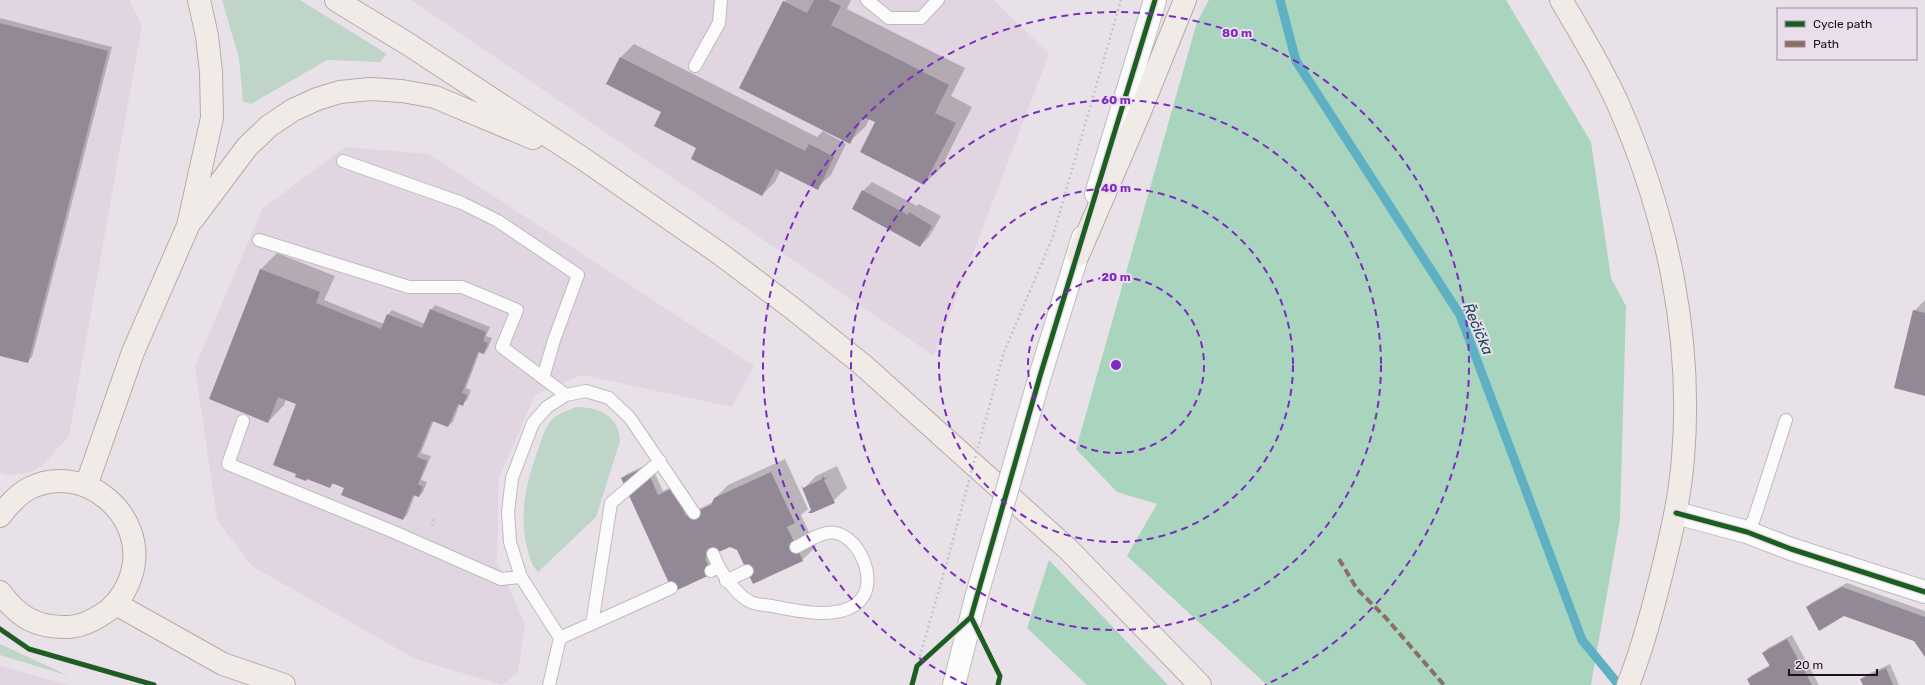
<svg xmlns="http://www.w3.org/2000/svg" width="1925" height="685" viewBox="0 0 1925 685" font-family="Rubik,sans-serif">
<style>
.built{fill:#e1d5e2}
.green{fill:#bed5c8}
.forest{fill:#a9d4be}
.shadow{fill:#0003}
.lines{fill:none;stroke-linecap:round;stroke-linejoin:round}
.stream{stroke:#5db1c3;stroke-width:9}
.building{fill:#938895}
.lane-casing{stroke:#bfbac0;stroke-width:14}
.street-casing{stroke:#bfbac0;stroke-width:24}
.secondary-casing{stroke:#bfbac0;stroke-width:24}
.primary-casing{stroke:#b6aaa5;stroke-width:24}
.path{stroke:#c6c3c6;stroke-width:2.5;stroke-dasharray:2 3;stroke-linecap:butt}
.lane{stroke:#fcfbfc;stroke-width:12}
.street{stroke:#fcfbfc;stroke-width:22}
.secondary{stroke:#fcfbfc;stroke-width:22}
.primary{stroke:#f1ebe7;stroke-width:22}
.secondary-bridge-casing{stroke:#bfbac0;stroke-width:24;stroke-linecap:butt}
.path-bridge{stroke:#c6c3c6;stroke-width:2.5;stroke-dasharray:2 3;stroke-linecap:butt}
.secondary-bridge{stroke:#fcfbfc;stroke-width:22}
.quiet{stroke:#8d6e63;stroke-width:4;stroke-dasharray:8 4;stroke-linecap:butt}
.cycleway-casing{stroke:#eadeec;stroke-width:8}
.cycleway{stroke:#1b5e20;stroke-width:5}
.ring{fill:none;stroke:#7b2cbf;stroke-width:2;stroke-dasharray:7 5}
.labels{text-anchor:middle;stroke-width:4;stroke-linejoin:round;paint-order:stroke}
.water-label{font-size:15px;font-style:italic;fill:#194a54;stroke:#eadeec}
.centre{fill:#7b2cbf;stroke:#eadeec;stroke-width:2}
.ring-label{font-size:12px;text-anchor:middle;font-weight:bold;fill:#7b2cbf;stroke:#eadeec;stroke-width:4;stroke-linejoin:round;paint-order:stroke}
</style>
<rect width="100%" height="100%" fill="#e8e2e8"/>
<path class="built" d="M0,0H129L142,25L69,436L42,466L27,473L8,475L0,473Z
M411,0H994L1049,54L934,356Z
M345,147L429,154L754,366L732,407L582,375L535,395L499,478L497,561L525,624L518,672L502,685L415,659L252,566L217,520L195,367L262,209Z
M0,666L69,685H0Z"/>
<path class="green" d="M222,0H300L387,54L380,62L327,60L251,104L243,101L239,58Z
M576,407C599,407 619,416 620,441L596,517L538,572C531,565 530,558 527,548C519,514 526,482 538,450C541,441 544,430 550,422C556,414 567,411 576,407Z
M0,644L69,676L0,655Z"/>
<path class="forest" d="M1209,0H1506L1591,142L1611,278L1626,306L1620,520L1591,685H1267L1127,556L1157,504L1117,492L1076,449L1197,22Z
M1049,560L1168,685H1087L1027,628Z"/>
<path class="shadow" d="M786,0H851L847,9L965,68L951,96L972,107L941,168L924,184L876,122L869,119L866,126L849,142L784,2Z
M0,18L112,47L32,357L27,362L0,355Z
M634,44L817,137L823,131L846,144L831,175L817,188L781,170L775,182L762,195L698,148L662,112L608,84L621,57Z
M872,182L917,206L919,204L941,216L929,237L920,246L863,191Z
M277,253L335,276L324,300L384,324L388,315L392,310L425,324L431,310L435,305L490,327L486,336L492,338L488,348L484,353L480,351L466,388L471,390L467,400L462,404L460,403L453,422L448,426L434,420L421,453L431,456L421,480L427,482L423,492L419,496L415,495L407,515L403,519L347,483H334L330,487L297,404L286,399L284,405L268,422L261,269Z
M1925,300V395L1914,311Z
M785,459L808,509L801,515L816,547L802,560L738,549L730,545L710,555L716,569L712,573L622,478L627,474L650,463L663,491L678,484L691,513L713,502L715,498L728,485Z
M837,466L847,488L833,501L803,489L816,476Z
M1847,583L1925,611V655L1914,641L1844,615L1807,607L1811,603Z
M1792,635L1819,685H1751L1748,679L1752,675L1770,665L1763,653L1768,648Z
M1890,664L1899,685H1864L1862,679L1866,675Z"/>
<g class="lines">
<path class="stream" d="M1280,0L1296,61L1460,315L1582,640L1619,685"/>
</g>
<path class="building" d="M814,0H828L841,6L831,25L949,85L935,113L956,123L924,185L860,152L875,122L863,117L850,144L739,88L783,1L807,13Z
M0,23L108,51L28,363L0,356Z
M620,57L805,151L809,144L834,157L818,190L776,169L762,196L691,159L696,148L654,126L661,112L606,84Z
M862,190L908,215L909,212L932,226L920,247L852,209Z
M260,269L320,292L316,303L381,329L387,314L422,328L430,309L486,332L483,341L488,343L484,354L478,352L462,393L467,395L463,406L458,404L448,427L432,421L417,457L427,461L418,484L423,487L419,497L413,495L403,520L341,495L344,488L332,483L330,488L307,479L306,481L295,477L296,474L273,465L296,404L278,397L268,423L209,399Z
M1913,310L1925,313V396L1894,388Z
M646,467L658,495L673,488L686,516L711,505L714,498L771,472L795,523L787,527L803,561L753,584L737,550L730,547L705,558L712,574L673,592L621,478Z
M822,475L824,478L827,477L824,480L835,503L812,513H808L811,510L801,485L803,488L822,479Z
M1842,587L1925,617V657L1914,641L1844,616L1819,631L1806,607Z
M1787,639L1812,685H1750L1747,679L1770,666L1762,653Z
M1886,668L1893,685H1863L1860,679Z"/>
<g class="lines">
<defs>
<path id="lane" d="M867,0L889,18H921L938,0
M695,66L719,23L721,0
M343,161L462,203L498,221L578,275L554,340L543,378
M259,240L409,287H462L517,310L502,347L566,395
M243,421L228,464L394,532L501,579L521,577
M1747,532L1754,519L1786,420
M719,567C725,578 739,597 751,602C757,605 766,605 772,606C796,611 845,622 862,598C877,578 859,538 836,533C823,530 807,542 796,547
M711,571L719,567L713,554
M726,581L747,571
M592,624L611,503L660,461
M560,638L671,588
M549,685L560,638L521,577L510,542L508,512L512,478L533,423L547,407L566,395L586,391L609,398L630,418L694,513"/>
<path id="street" d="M1676,513L1747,532L1791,549L1925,592"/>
<path id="secondary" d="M1096,194L1155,0
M1040,376L1083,237
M954,685L976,598"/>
<path id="primary" d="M336,0L408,44L582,158L719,253L792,308L863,365L1069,550L1200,685
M1561,0C1581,34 1602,68 1618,104C1667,215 1693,337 1683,458C1680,496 1672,531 1663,568C1653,608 1643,647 1628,685
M193,219L247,147L269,126L293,110L317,99L340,92L370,89L402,91L435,97L533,138
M1078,255L1139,114L1185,0
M86,486L133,352L188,226L212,118L211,72L207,36L199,0
M0,516C8,506 16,496 28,489C83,460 148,515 132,573C128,587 121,599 110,609C98,618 85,626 69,627C37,628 19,618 0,592
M116,604L223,664L284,685"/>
</defs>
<use href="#lane" class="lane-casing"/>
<use href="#street" class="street-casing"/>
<use href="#secondary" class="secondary-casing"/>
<use href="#primary" class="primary-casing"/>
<path class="path" d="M1004,352L1052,239L1121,0
M432,526L434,517
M917,666L945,569"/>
<use href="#lane" class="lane"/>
<use href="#street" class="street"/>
<use href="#secondary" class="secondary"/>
<use href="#primary" class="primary"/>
<defs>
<path id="secondary-bridge" d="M976,598L1040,376"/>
</defs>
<use href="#secondary-bridge" class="secondary-bridge-casing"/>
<path class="path-bridge" d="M945,569L1004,352"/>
<use href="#secondary-bridge" class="secondary-bridge"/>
<path class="quiet" d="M1339,559L1357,589L1386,618L1444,685"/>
<defs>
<path id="cycleway" d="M1676,513L1747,532L1791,549L1925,592
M971,617L1000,676L998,685
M0,629L29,649L154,685
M912,685L917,666L971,617L1040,376L1155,0"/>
</defs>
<use href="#cycleway" class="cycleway-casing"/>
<use href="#cycleway" class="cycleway"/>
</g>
<g class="ring">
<circle cx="1116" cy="365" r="88"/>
<circle cx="1116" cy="365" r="177"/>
<circle cx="1116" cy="365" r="265"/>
<path d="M967 685A353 353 0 1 1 1265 685"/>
</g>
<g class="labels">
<g class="water-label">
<text transform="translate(1478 329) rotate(67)" y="5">Řečička</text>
</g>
</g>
<circle cx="1116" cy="365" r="6" class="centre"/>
<g class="ring-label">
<text x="1237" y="37">80 m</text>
<text x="1116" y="104">60 m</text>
<text x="1116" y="192">40 m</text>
<text x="1116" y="281">20 m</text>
</g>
<rect x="1777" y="8" width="140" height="52" fill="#eadeec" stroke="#968d97"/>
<rect x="1785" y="21" width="20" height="6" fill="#1b5e20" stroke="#968d97"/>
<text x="1813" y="28" font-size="12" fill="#171318">Cycle path</text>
<rect x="1785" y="41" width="20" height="6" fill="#8d6e63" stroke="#968d97"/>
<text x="1813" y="48" font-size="12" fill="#171318">Path</text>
<path d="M1789 669v6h88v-6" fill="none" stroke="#171318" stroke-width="2"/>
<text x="1795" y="669" font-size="12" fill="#171318" stroke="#eadeec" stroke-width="3" paint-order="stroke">20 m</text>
</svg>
